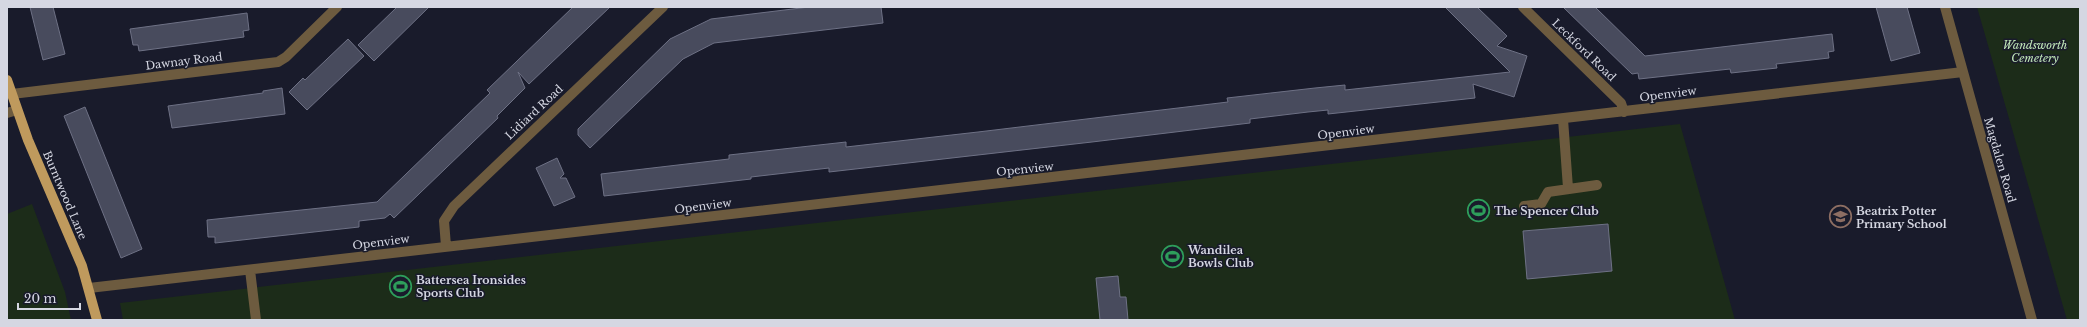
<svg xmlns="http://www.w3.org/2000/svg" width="2087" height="327" viewBox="0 0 2087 327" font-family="'Libre Baskerville',serif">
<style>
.green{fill:#1c2c19}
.building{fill:#484b5d;stroke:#6e7185}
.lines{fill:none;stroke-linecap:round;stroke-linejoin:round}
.minor{stroke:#6d5b3f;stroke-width:10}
.major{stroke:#bf9a5d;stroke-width:10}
.labels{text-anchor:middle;stroke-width:3;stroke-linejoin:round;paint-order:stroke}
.park-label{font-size:11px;font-style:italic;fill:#c2e9b9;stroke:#191b2b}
.street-label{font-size:11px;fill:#d5d7e2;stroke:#191b2b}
.poi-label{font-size:11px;font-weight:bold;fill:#d5d7e2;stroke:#191b2b;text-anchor:start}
</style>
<rect width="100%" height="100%" fill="#191b2b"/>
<path class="green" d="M1977,7H2080V320H2067Z
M1680,124L1735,320H123L120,303Z
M32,204L65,292L71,320H7V214Z"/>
<path class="building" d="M30,7H53L65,54L43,60Z
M397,7H429L374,61L358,45Z
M573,7H610L529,84L518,72L525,88L497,116L498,118L394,218L390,214L385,218L359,221V227L215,243V237H208L207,220L377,202L490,93L487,90Z
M809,7H881L883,23L714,43L683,59L590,148L578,135V129L670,39L711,19Z
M1445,7H1477L1507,36L1497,46L1527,56L1514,97L1473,84L1475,98L1328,114V110L1308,112L1250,119V123L1092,142L829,172V168L751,177V179L604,196L601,174L729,159V155L846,142V147L978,132L1228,102L1227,98L1315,88L1345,85V90L1510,72Z
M1563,7H1595L1645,56L1832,34L1834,51L1828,52L1829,58L1776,64L1777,68L1731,73L1730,69L1639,79L1638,73L1632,74Z
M1876,7H1907L1920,53L1891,61Z
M247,13L249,30L243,31L244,37L139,51L138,45H133L130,29Z
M348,39L364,56L307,110L289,92L303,78L305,80Z
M282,88L285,114L172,128L168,106L263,93V91Z
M85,107L142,249L121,258L64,116Z
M557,158L564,174L560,178H566L575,197L554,206L536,168Z
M1608,224L1612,271L1527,279L1523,231Z
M1118,276L1120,297H1126L1128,320H1100L1096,278Z"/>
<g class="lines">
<path class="minor" d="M1523,7L1621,103L1624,112
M1945,7L2032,320
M12,94L278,62L286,57L337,7
M7,113L17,110
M1563,119L1568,188
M1524,206L1541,204L1548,192L1597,185
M446,246L444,221L454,206L663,7
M250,270L256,320
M89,288L1963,72"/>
<path class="major" d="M7,80L28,140L82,266L97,320"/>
</g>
<defs>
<symbol id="stadium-ring" viewBox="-11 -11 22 22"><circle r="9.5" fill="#191b2b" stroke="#2e9e5b" stroke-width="1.5"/><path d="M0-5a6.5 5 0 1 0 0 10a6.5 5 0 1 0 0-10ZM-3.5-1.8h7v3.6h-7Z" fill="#2e9e5b"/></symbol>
<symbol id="school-ring" viewBox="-11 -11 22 22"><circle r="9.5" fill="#191b2b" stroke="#8d6e63" stroke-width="1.5"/><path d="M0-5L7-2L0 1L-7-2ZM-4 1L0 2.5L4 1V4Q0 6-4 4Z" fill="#8d6e63"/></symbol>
</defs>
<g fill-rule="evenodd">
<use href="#stadium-ring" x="1466" y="198" width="25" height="25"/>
<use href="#school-ring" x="1828" y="204" width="25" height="25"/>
<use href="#stadium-ring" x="1160" y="244" width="25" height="25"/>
<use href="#stadium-ring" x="388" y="274" width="25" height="25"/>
</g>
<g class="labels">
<g class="park-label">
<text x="2035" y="49">Wandsworth<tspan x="2035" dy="13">Cemetery</tspan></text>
</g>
<g class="street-label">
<text transform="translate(1584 50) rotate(44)" y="4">Leckford Road</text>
<text transform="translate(184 61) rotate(-7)" y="4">Dawnay Road</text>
<text transform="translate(1668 94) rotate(-7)" y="4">Openview</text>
<text transform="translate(534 112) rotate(-43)" y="4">Lidiard Road</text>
<text transform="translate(1346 132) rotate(-7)" y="4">Openview</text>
<text transform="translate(2000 160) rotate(74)" y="4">Magdalen Road</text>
<text transform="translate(1025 169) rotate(-6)" y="4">Openview</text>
<text transform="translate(65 195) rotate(67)" y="4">Burntwood Lane</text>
<text transform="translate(703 206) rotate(-7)" y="4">Openview</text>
<text transform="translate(381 242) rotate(-7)" y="4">Openview</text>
</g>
<g class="poi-label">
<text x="1494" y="215">The Spencer Club</text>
<text x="1856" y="215">Beatrix Potter<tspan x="1856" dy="13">Primary School</tspan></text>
<text x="1188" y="254">Wandilea<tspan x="1188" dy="13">Bowls Club</tspan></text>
<text x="416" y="284">Battersea Ironsides<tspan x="416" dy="13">Sports Club</tspan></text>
</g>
</g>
<rect width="2087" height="327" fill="none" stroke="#d5d7e2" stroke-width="16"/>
<path d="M18 303v6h62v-6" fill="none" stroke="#d5d7e2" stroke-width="2"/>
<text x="24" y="303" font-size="12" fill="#d5d7e2" stroke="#191b2b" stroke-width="3" paint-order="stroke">20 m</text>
</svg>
